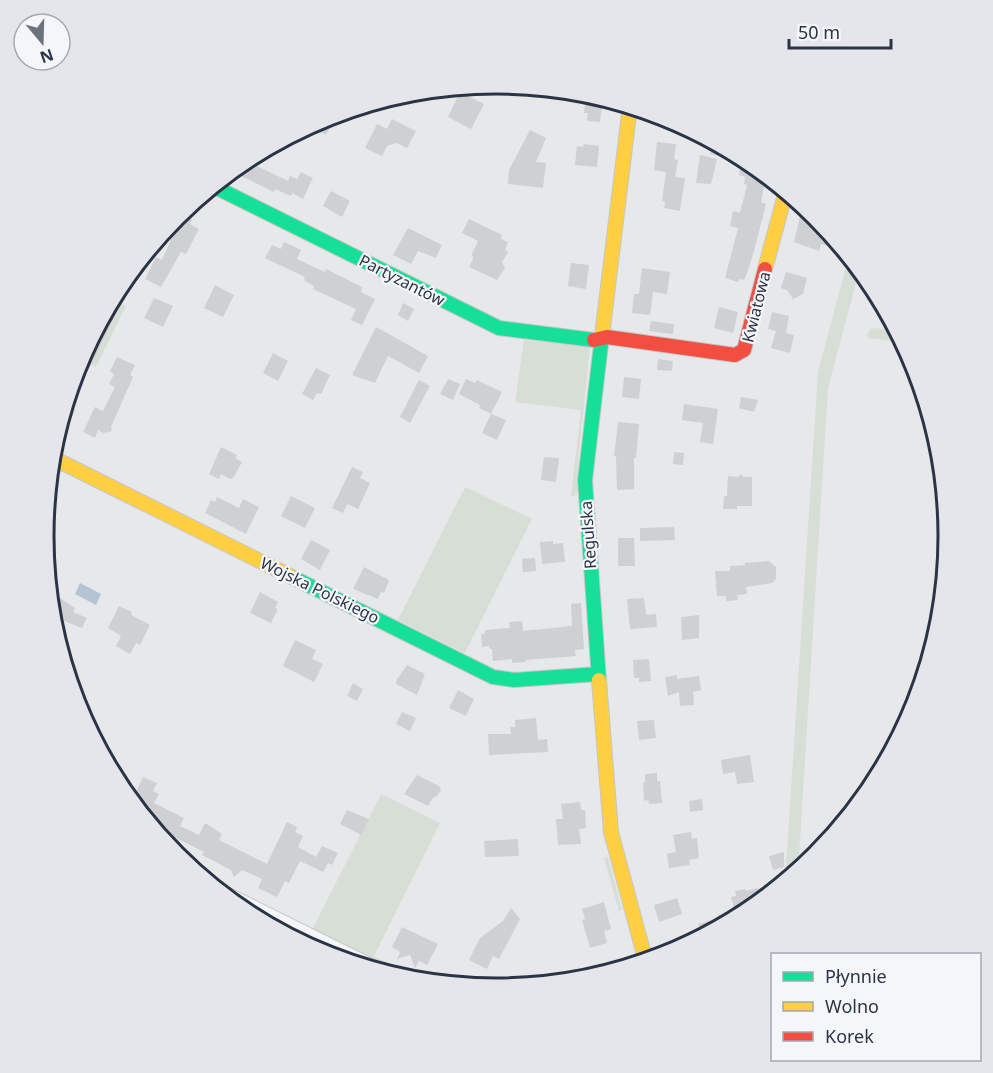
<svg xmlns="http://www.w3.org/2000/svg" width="993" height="1073" viewBox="0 0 993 1073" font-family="'Noto Sans',sans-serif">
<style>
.green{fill:#d6ded6}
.water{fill:#b4c4d5}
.building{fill:#ced0d3}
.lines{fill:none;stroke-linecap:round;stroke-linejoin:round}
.street-casing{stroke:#c4c6c8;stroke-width:16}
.fast-casing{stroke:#c4c6c8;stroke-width:16}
.slow-casing{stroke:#c4c6c8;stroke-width:16}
.jam-casing{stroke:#c4c6c8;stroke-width:16}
.street{stroke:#f5f6f7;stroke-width:14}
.fast{stroke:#16e098;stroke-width:14}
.slow{stroke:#ffcf43;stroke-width:14}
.jam{stroke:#f24e42;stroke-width:14}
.labels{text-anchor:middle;stroke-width:4.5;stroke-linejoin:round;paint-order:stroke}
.street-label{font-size:16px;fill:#2b3445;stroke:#f4f6f9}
.rim{fill:none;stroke:#2b3445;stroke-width:3}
</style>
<rect width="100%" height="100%" fill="#e6e8ea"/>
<path class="green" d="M849,256L860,268L828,388L798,872L785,883L818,372Z
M121,304L126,306L96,367L91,364Z
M874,328L898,331L904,342L868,338L867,335L870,329Z
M524,340L590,347L578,461L577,495L571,496L581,410L515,402Z
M71,406L76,409L57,448L58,450L56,454L52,447L56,435Z
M465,487L532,519L465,653L398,620Z
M381,794L440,823L374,956L427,983L411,981L313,932L312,930Z
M608,857L622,910L619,911L604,858Z"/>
<path class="water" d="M80,583L101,594L96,605L75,594Z"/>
<path class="building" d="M460,92L484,104L471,129L448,117Z
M586,93L603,98L600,122L587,121L588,113H584Z
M337,114L326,135L308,126L323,118Z
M392,119L416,131L407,148L396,143L387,146L382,156L365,148L377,124L387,129Z
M530,130L546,138L536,162L546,163L543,188L508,184L509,170Z
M713,141L748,160L766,174L761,202L766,204L754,251L746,276L744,280L740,279L738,282L725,278L738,228L730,226L733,211L740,213L747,185L744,184L745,177L739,175L741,161L710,154Z
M657,142L676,144L674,159L678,160L675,177L685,178L680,211L664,208L665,202L662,201L666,172L654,170Z
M584,144L599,146L597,167L575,165L577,146L583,147Z
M700,155L717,159L711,184L696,183Z
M245,160L288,181L290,176L297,179L301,172L313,178L303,199L292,193L291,196L275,189L274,192L231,171Z
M331,191L350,201L342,217L323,206Z
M802,208L810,211L817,216L846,251L821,244L819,251L794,242Z
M182,215L192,220L190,224L199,229L186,254L181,252L161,287L145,279L156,257L162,260Z
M469,219L502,235L501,239L508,242L505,250L508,252L502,262L505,268L497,280L469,267L473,259L472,254L478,241L462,233Z
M408,228L442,245L436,258L418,251L411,264L393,255Z
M284,242L301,250L297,259L325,272L326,269L362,287L361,292L375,299L362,325L351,320L356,309L313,289L314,286L304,280L305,277L265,258L272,245L281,249Z
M571,263L589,265L586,289L568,286Z
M642,268L670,272L667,294L653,292L650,315L632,313L634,294H639Z
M786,272L807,278L803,294L793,299L787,290L781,288Z
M215,285L234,295L223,317L204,308Z
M154,298L173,306L163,327L144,318Z
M403,303L414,309L408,321L398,315Z
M719,307L738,312L733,333L714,328Z
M772,312L789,316L786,333L794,335L790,353L771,348L776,331L768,329Z
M651,321L674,324L673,334L649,331Z
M376,327L428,356L419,373L388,356L375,383L352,375Z
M273,353L288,361L278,381L263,373Z
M117,357L135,365L130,375L133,377L111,427L112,431L103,433L98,430L95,438L83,432L95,407L103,411L115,387L109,384L114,374L110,371Z
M658,359L673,361L672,371L657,370Z
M316,368L330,375L321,394L317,393L313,400L302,394Z
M624,377L641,379L639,399L622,397Z
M448,379L460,384L453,400L440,394Z
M466,379L475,383L477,380L502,392L491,414L506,420L497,440L482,433L491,414L479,408L480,405L459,394Z
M419,380L430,386L410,423L400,417Z
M741,397L758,400L754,412L739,408Z
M684,404L718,409L713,444L700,442L703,423L682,420Z
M618,422L639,424L636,458H634V489L617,490L616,456H614Z
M221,447L237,455L235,458L242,462L234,477L230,479L221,474L219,479L209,474Z
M674,452L684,453L683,465L673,464Z
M544,457L559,458L556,482L541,480Z
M352,467L363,472L360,478L370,483L358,509L347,504L343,513L332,508Z
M741,474L743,477H752V506H737V509H723L724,496H727L728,476L738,477Z
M291,496L315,508L305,528L281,516Z
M217,497L239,508L243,499L259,507L246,534L205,513L211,500L215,502Z
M674,527L675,540L640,541V528Z
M618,538H634L635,566H618Z
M311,540L330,550L320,570L301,559Z
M553,541V544L563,543L565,562L542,564L540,542Z
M535,558L536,571L523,572L522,559Z
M769,561L776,567V579L772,583L746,587L747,594L737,595L738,600L726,601V596H717L715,571H730V566L745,565V563Z
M364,567L389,580L384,593L381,592L378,599L353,589Z
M260,592L278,602L275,608L278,609L271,623L250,613Z
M57,596L75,608L73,612L87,618L82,628L51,616V610Z
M644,598L646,615L656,614L657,627L630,629L627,599Z
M581,603L584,649L575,650L576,656L525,660L526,662L512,663V659L493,661L492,649H490L489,646L482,647L481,634H485V630L510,628L509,622L522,621L523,631L572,626L571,604Z
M119,606L132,612L131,615L150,625L140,645L136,643L130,654L116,646L121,636L108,628Z
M699,615V638L682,640L681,617Z
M295,640L316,650L312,659L323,664L314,682L283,666Z
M649,659L651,681L639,682V678H634L633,660Z
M407,665L425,674L417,695L396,684L397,679Z
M677,675V679L699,676L701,690L693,692L694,705L680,706L679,692L668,696L665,677Z
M353,683L363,689L357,701L347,696Z
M458,690L474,699L466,716L449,708Z
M402,712L416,718L410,731L396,724Z
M536,718L538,740L547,739L548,752L489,755L488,734H511L510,727H515V720Z
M654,720L656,738L639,740L637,721Z
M750,755L754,782L737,784L735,772L723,774L721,760Z
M657,773V781H660L662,803L649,804L648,800L644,801L643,783L645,782V774Z
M417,775L439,786L441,790L437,796L433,798L428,806L404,794Z
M143,777L157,783L153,791L159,794L154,803L184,818L180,826L199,835L205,823L222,834L219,840L267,864L287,822L297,827L295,832L303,836L298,847L316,857L322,846L338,853L332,865L328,863L323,872L300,861L289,883L285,881L277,897L258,888L262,879L242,870L234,877L231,870L202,855L204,852L170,835L168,839L157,833L136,808L139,804L132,801Z
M702,799L703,810L690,812L689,801Z
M580,802L581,810H585L586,828L579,829L581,844L558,845L556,819H563L561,804Z
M347,810L369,819L361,835L340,824Z
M691,832L692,839L697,838L699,858L689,860L690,865L669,868L667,854L676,852L673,835Z
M518,839L519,856L485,857L484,841Z
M784,852V867L773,870L769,856Z
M758,888L761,902L748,913L702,938L698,924L736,915L731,897L736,896L735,891L745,889L746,891Z
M677,898L682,914L659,922L654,905Z
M604,902L611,929L604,931L607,943L590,948L582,920L585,919L582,909Z
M511,908L520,919L499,959L493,956L487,969L469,960L480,938L503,921Z
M402,927L438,944L427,965L419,961L415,968L410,955L397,959L400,952L392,947Z"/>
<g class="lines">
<defs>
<path id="street" d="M71,387L123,281
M216,889L387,974"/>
<path id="fast" d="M213,186L499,328L594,340
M292,577L493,677L514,680L598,674
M599,680L585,480L602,336"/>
<path id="slow" d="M765,269L786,191
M602,336L630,106
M51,457L292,577
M599,680L611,832L646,962"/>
<path id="jam" d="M594,340L607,337L735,355L744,350L765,269"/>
</defs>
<use href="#street" class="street-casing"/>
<use href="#fast" class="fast-casing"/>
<use href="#slow" class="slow-casing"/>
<use href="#jam" class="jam-casing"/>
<use href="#street" class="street"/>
<use href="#fast" class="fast"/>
<use href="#slow" class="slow"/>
<use href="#jam" class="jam"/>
</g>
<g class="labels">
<g class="street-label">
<text transform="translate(402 280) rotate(27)" y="6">Partyzantów</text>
<text transform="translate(756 307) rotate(-76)" y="6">Kwiatowa</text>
<text transform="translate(588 535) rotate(-94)" y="6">Regulska</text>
<text transform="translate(320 590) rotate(26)" y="6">Wojska Polskiego</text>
</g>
</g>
<path d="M0 0H993V1073H0ZM54 536a442 442 0 1 1 884 0a442 442 0 1 1-884 0Z" fill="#e4e6eb" fill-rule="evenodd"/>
<path class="rim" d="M54 536a442 442 0 1 1 884 0a442 442 0 1 1-884 0Z"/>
<rect x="771" y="953" width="210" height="108" fill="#f4f6f9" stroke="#a4a8b1" stroke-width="1.5"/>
<rect x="783" y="972" width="30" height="9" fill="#16e098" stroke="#a4a8b1" stroke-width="1.5"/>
<text x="825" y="983" font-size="18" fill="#2b3445">Płynnie</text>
<rect x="783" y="1002" width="30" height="9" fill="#ffcf43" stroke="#a4a8b1" stroke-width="1.5"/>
<text x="825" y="1013" font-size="18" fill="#2b3445">Wolno</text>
<rect x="783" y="1032" width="30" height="9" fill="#f24e42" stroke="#a4a8b1" stroke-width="1.5"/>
<text x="825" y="1043" font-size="18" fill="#2b3445">Korek</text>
<g transform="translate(42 42) rotate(161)"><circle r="28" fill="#f4f6f9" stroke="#a4a8b1" stroke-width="1.5"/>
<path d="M0-4.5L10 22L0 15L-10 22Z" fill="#6c737f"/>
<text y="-9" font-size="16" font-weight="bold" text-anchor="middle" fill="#2b3445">N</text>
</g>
<path d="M789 39v9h102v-9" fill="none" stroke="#2b3445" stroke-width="3"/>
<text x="798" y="39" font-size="18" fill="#2b3445" stroke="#f4f6f9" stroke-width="4.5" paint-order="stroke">50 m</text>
</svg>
